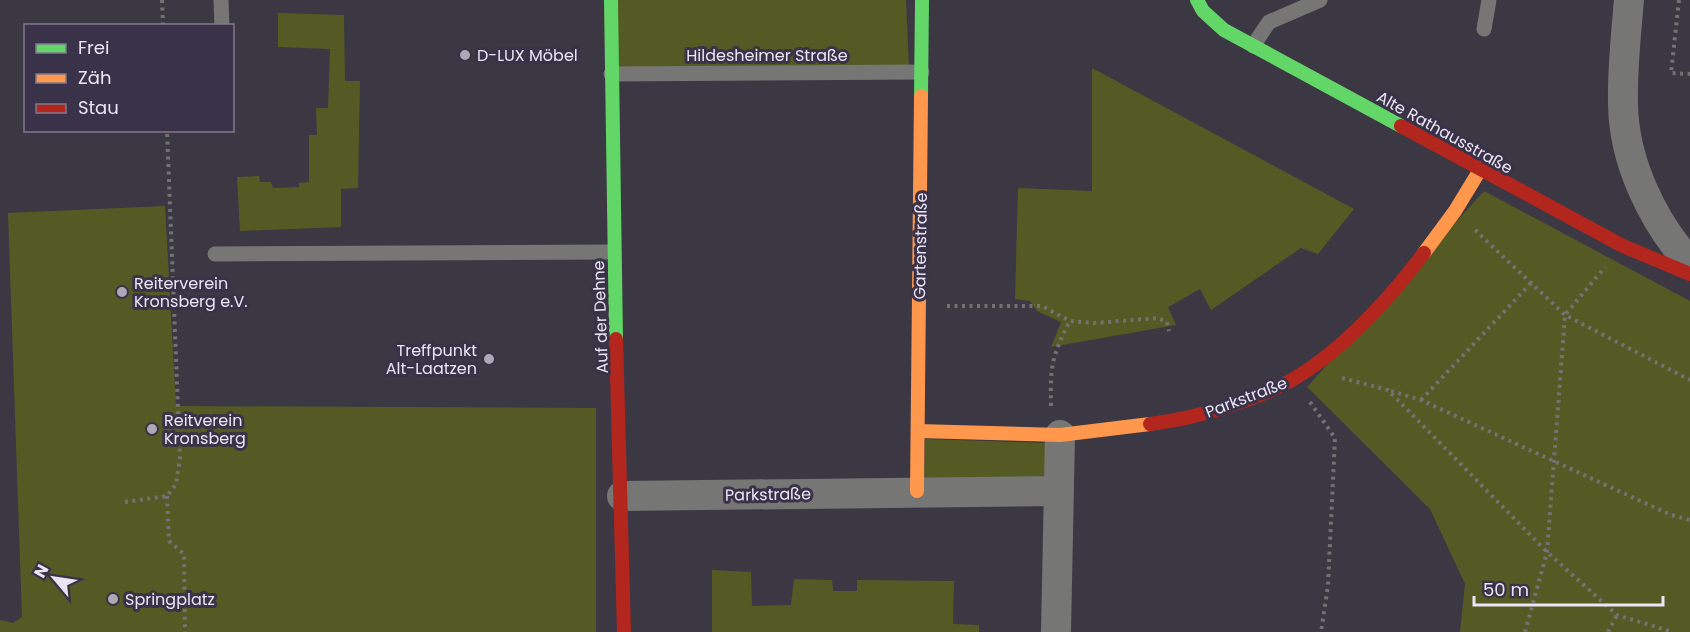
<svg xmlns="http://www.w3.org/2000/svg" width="1690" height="632" viewBox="0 0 1690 632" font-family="Poppins,sans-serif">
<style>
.green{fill:#555a24}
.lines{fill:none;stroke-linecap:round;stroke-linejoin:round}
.path{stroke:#727273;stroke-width:4;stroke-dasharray:3 4.5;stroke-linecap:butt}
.lane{stroke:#767674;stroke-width:15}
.street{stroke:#767674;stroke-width:30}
.fast{stroke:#63d668;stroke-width:14}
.slow{stroke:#ff974d;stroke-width:14}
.jam{stroke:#b3261e;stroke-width:14}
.poi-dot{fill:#ada8b5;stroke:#3a3248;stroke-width:2}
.labels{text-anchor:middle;stroke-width:6;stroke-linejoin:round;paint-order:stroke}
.poi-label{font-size:16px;fill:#eae5f3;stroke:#3a3248;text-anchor:start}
.street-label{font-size:16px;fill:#eae5f3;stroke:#3a3248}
</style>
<rect width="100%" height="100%" fill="#3b3743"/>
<path class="green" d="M618,0H906L909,68L616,69Z
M278,13L344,15L345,81H360L358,188L341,189V227L240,231L237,177L259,176L260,182H271L273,188L299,187V183L309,182V135H317L316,108H328L330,49L278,47Z
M1092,68L1354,209L1318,254L1301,248L1211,310L1200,289L1168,307L1176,325L1051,347L1061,322L1037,311L1030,301L1015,299L1018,188L1092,191Z
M1484,191L1690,301V632H1460L1465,584L1430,509L1307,387Z
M165,206L176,406L596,408V632H0V620L13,623L22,617L8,213Z
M925,439L1050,443L1049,482L924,483Z
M712,570L751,572L752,606L791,605L794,579L832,580L833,591H857V580L954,581L953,624L979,625V632H712Z"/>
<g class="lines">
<path class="path" d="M162,0L163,26
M1679,0L1671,73L1690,74
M1475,230L1565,315L1690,380
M947,306H1042L1070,321L1094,323L1158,318L1167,322L1169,331
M1342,378L1388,390L1547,552L1617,615L1673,632
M1391,391L1421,400L1671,515L1690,520
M1421,400L1531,283
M1310,402L1335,438L1328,585L1321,632
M1051,406C1050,367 1052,355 1070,321
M167,496L169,541L184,554L185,632
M125,502L167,496L176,484L180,459L167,130
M1525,632L1547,552L1565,315L1605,267
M1608,632L1617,615"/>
<path class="lane" d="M221,0L222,26
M1484,29L1489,0
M1253,46L1269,22L1320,0
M611,74L922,72
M215,254L614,252"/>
<path class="street" d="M1629,0C1626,35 1622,70 1623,105C1624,162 1653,222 1690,263
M622,496L1058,491
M1056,632L1060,435"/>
<path class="fast" d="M611,0L616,339
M1197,0L1203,11L1224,30L1401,126
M921,96L922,0"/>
<path class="slow" d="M1424,253L1455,211L1480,170
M918,431L1060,435L1150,424
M917,491L921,96"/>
<path class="jam" d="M1401,126L1623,246L1690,274
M616,339L624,632
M1150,424C1193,419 1259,400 1297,377C1346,347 1389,299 1424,253"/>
</g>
<g class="poi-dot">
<circle cx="465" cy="55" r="6"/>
<circle cx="122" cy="292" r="6"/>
<circle cx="489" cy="359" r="6"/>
<circle cx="152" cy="429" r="6"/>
<circle cx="113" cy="599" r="6"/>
</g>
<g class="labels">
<g class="poi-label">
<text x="477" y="61">D-LUX Möbel</text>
<text x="134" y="289">Reiterverein<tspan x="134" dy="18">Kronsberg e.V.</tspan></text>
<text x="477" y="356" text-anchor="end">Treffpunkt<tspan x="477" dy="18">Alt-Laatzen</tspan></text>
<text x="164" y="426">Reitverein<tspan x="164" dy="18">Kronsberg</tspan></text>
<text x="125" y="605">Springplatz</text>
</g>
<g class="street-label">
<text x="767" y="61">Hildesheimer Straße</text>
<text transform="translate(1445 132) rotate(29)" y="6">Alte Rathausstraße</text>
<text transform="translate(920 246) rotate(-89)" y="6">Gartenstraße</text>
<text transform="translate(600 317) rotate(-92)" y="6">Auf der Dehne</text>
<text transform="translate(1246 397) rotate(-21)" y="6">Parkstraße</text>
<text transform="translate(768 494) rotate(-1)" y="6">Parkstraße</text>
</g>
</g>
<rect x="24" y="24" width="210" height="108" fill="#3a3248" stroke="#807a8c" stroke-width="1.5"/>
<rect x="36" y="44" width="30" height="9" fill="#63d668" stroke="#807a8c" stroke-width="1.5"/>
<text x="78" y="54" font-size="18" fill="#eae5f3">Frei</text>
<rect x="36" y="74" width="30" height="9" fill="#ff974d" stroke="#807a8c" stroke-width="1.5"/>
<text x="78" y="84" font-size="18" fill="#eae5f3">Zäh</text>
<rect x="36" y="104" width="30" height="9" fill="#b3261e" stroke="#807a8c" stroke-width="1.5"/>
<text x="78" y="114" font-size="18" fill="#eae5f3">Stau</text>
<g transform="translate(54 578) rotate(299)" stroke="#3a3248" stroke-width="4.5" paint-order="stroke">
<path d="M0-4.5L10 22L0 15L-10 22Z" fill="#eae5f3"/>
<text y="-9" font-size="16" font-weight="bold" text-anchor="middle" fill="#eae5f3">N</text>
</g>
<path d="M1474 596v9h189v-9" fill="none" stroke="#eae5f3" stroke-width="3"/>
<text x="1483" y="596" font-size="18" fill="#eae5f3" stroke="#3a3248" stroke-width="4.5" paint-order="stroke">50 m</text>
</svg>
